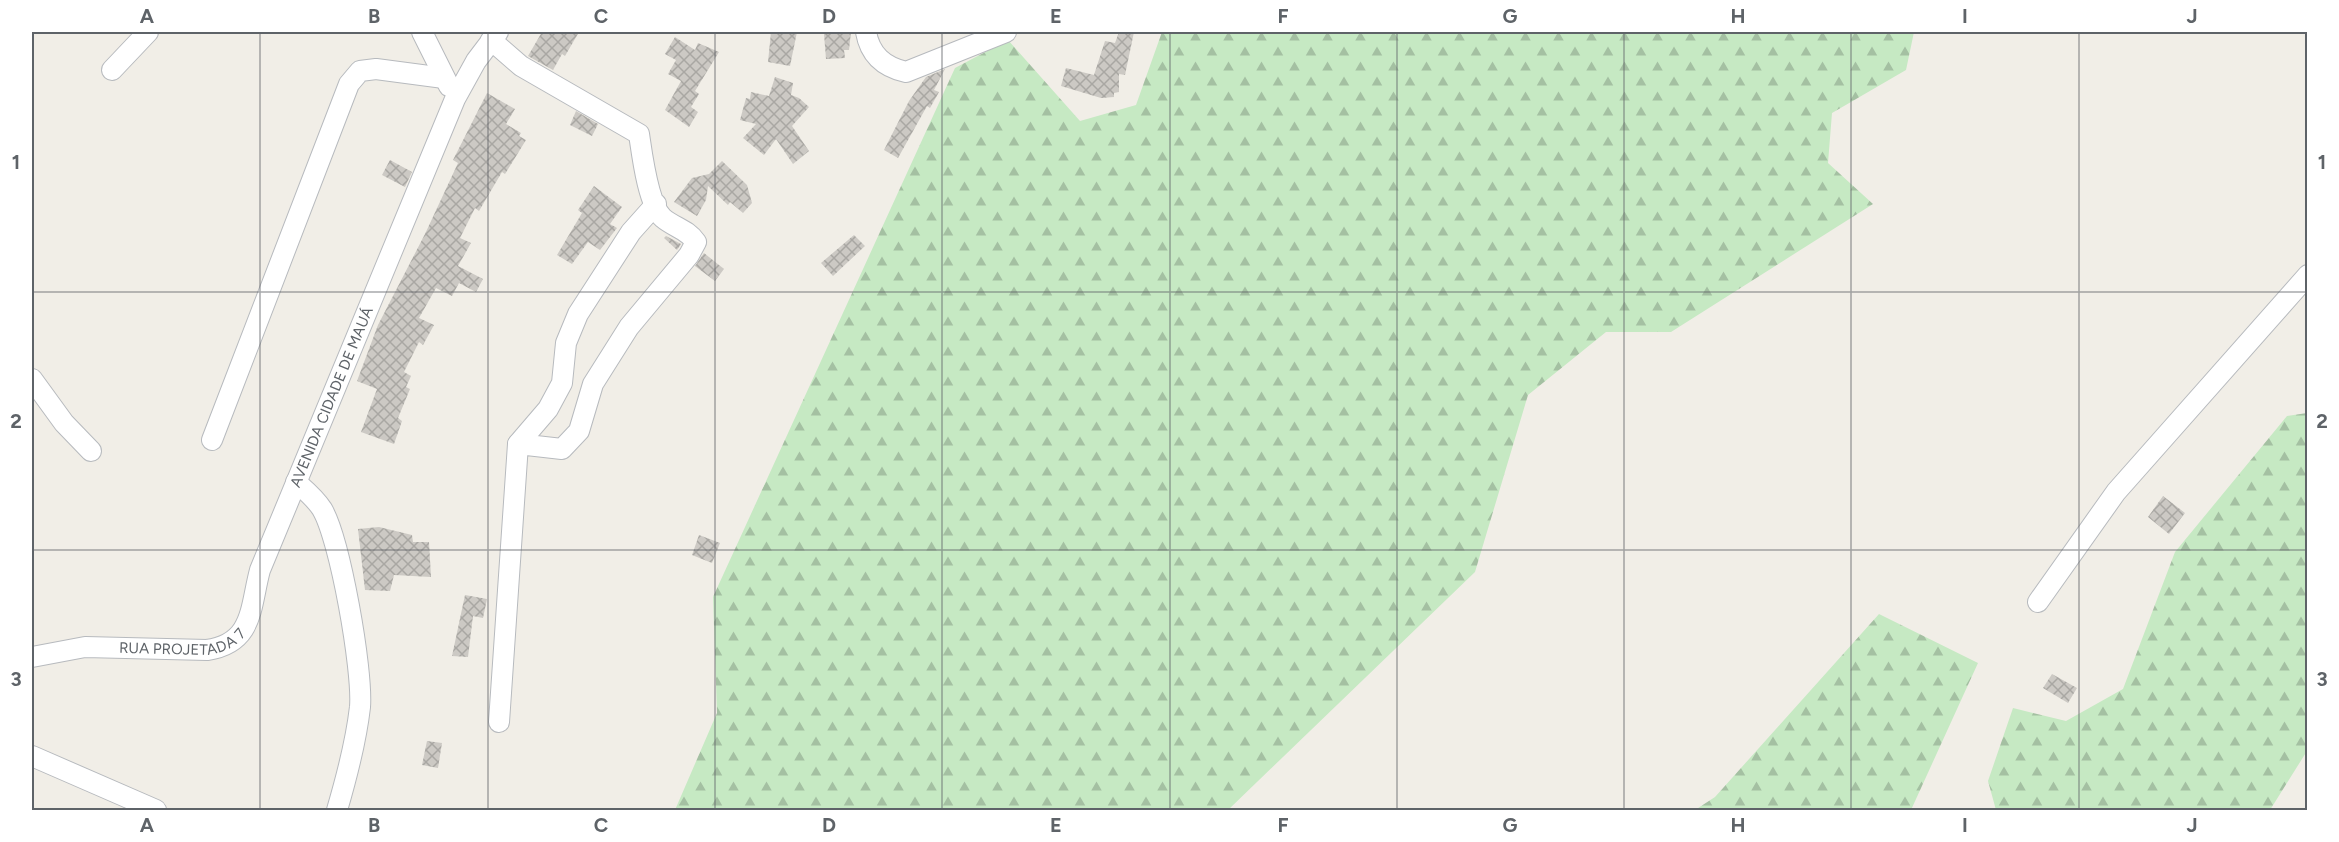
<svg xmlns="http://www.w3.org/2000/svg" width="2339" height="842" viewBox="0 0 2339 842" font-family="Figtree,sans-serif">
<style>
.forest{fill:url(#forest-firs)}
.building{fill:url(#building-cross-hatch)}
.lines{fill:none;stroke-linecap:round;stroke-linejoin:round}
.minor-casing{stroke:#b7babe;stroke-width:22}
.minor{stroke:#fff;stroke-width:20}
.grid{fill:none;stroke:#5e6368;stroke-width:1.5;stroke-opacity:0.55}
.labels{text-anchor:middle;stroke-width:4.5;stroke-linejoin:round;paint-order:stroke}
.street-label{font-size:15px;fill:#5e6368;stroke:#fff}
.neatline{fill:none;stroke:#5e6368;stroke-width:2}
.grid-label{font-size:20px;text-anchor:middle;font-weight:bold;fill:#5e6368}
</style>
<defs>
<pattern id="forest-firs" width="22" height="20" patternUnits="userSpaceOnUse" patternTransform="scale(1.5)"><rect width="22" height="20" fill="#c6e9c3"/><path d="M5 1l3.5 6h-7zM16 11l3.5 6h-7z" fill="#a4c0a2"/></pattern>
<pattern id="building-cross-hatch" width="8" height="8" patternUnits="userSpaceOnUse" patternTransform="scale(1.5)"><rect width="8" height="8" fill="#ccc9c4"/><path d="M0 0l8 8M0 8l8-8" fill="none" stroke="#a9a7a3"/></pattern>
</defs>
<rect width="100%" height="100%" fill="#f1eee7"/>
<path class="forest" d="M1162,32H1914L1906,70L1832,113L1828,163L1873,204L1671,332H1606L1528,395L1475,572L1228,810H675L717,713L713,597L955,68L1008,40L1080,121L1136,105Z
M2307,413V751L2270,810H1996L1988,781L2013,708L2066,721L2123,689L2175,552L2287,416Z
M1879,614L1978,663L1911,810H1695L1715,797Z"/>
<path class="building" d="M542,32H579L565,56L562,54L553,70L528,56Z
M771,32H797L790,66L768,62Z
M829,32H851L849,50H844L845,58L826,59L824,34H829Z
M1119,32H1134L1125,75L1119,74V92L1114,93V97L1101,98L1061,86L1066,68L1094,75L1105,41L1115,43Z
M675,37L695,50L698,43L719,52L695,91L699,94L691,107L698,112L689,127L665,110L681,81L668,74L676,60L665,54Z
M945,69L934,90L939,92L930,108L927,106L898,158L884,150L909,101L926,77Z
M775,77L793,83L791,95L799,98L809,107L792,126L809,151L793,164L776,139L764,155L743,138L756,124L740,120L746,98L750,99L751,92L769,96Z
M487,93L515,109L506,124L521,133L519,136L526,140L505,174L502,172L479,211L475,208L460,238L471,243L458,266L483,279L476,292L459,283L452,296L436,288L419,318L434,325L423,345L419,342L404,372L411,376L406,387L410,389L398,418L402,421L394,444L361,432L377,389L357,381L378,325L425,234L458,163L453,160Z
M576,111L598,124L592,136L570,125Z
M390,160L412,172L405,187L382,175Z
M722,161L747,185L752,203L743,213L730,202L728,205L708,186L706,200L697,216L674,202L692,178L709,174Z
M594,186L622,207L610,224L617,228L600,250L588,242L572,264L557,255L582,213L578,210Z
M854,235L865,246L833,276L821,263Z
M666,236L681,244L677,250L664,238Z
M704,253L724,269L715,281L695,266Z
M2163,496L2185,513L2169,534L2148,517Z
M379,527L412,535L413,542H429L431,577L394,575L390,591L365,590L358,529Z
M699,535L720,543L712,563L692,555Z
M465,595L487,599L483,618L473,616L468,657L452,656Z
M2052,674L2077,688L2068,703L2043,688Z
M427,741L442,743L438,768L422,765Z"/>
<g class="lines">
<defs>
<g id="minor">
<path d="M422,32L449,86"/>
<path d="M866,32C870,55 884,67 906,72L1006,32"/>
<path d="M491,40L521,66L639,134C642,154 648,205 663,218C675,228 687,229 696,242L689,255L629,327L593,384L579,431L562,449L518,444L499,722"/>
<path d="M112,70L148,32"/>
<path d="M32,379L64,423L91,451"/>
<path d="M212,440L349,84L360,71L376,69L444,78"/>
<path d="M518,444L548,409L562,383L566,343L578,314L631,232L656,204"/>
<path d="M296,482C305,490 315,498 322,509C340,539 363,670 360,707C356,742 347,776 337,810"/>
<path d="M2038,602L2116,492L2308,275"/>
<path id="s1" d="M32,657L85,647L207,650C254,643 250,607 260,570L455,99L476,61L498,32"/>
<path d="M32,756L156,810"/>
</g>
</defs>
<use href="#minor" class="minor-casing"/>
<use href="#minor" class="minor"/>
</g>
<path class="grid" d="M260,32V810M488,32V810M715,32V810M942,32V810M1170,32V810M1397,32V810M1624,32V810M1851,32V810M2079,32V810M32,292H2308M32,550H2308"/>
<g class="labels">
<g class="street-label">
<text dy="5" stroke="none"><textPath href="#s1" startOffset="468">AVENIDA CIDADE DE MAUÁ</textPath></text>
<text dy="5" stroke="none"><textPath href="#s1" startOffset="153">RUA PROJETADA 7</textPath></text>
</g>
</g>
<rect width="2339" height="842" fill="none" stroke="#ffffff" stroke-width="66"/>
<rect x="33" y="33" width="2273" height="776" class="neatline"/>
<g class="grid-label">
<text x="147" y="23">A</text>
<text x="374" y="23">B</text>
<text x="601" y="23">C</text>
<text x="829" y="23">D</text>
<text x="1056" y="23">E</text>
<text x="1283" y="23">F</text>
<text x="1510" y="23">G</text>
<text x="1738" y="23">H</text>
<text x="1965" y="23">I</text>
<text x="2192" y="23">J</text>
<text x="16" y="169">1</text>
<text x="2322" y="169">1</text>
<text x="16" y="428">2</text>
<text x="2322" y="428">2</text>
<text x="16" y="686">3</text>
<text x="2322" y="686">3</text>
<text x="147" y="832">A</text>
<text x="374" y="832">B</text>
<text x="601" y="832">C</text>
<text x="829" y="832">D</text>
<text x="1056" y="832">E</text>
<text x="1283" y="832">F</text>
<text x="1510" y="832">G</text>
<text x="1738" y="832">H</text>
<text x="1965" y="832">I</text>
<text x="2192" y="832">J</text>
</g>
</svg>
